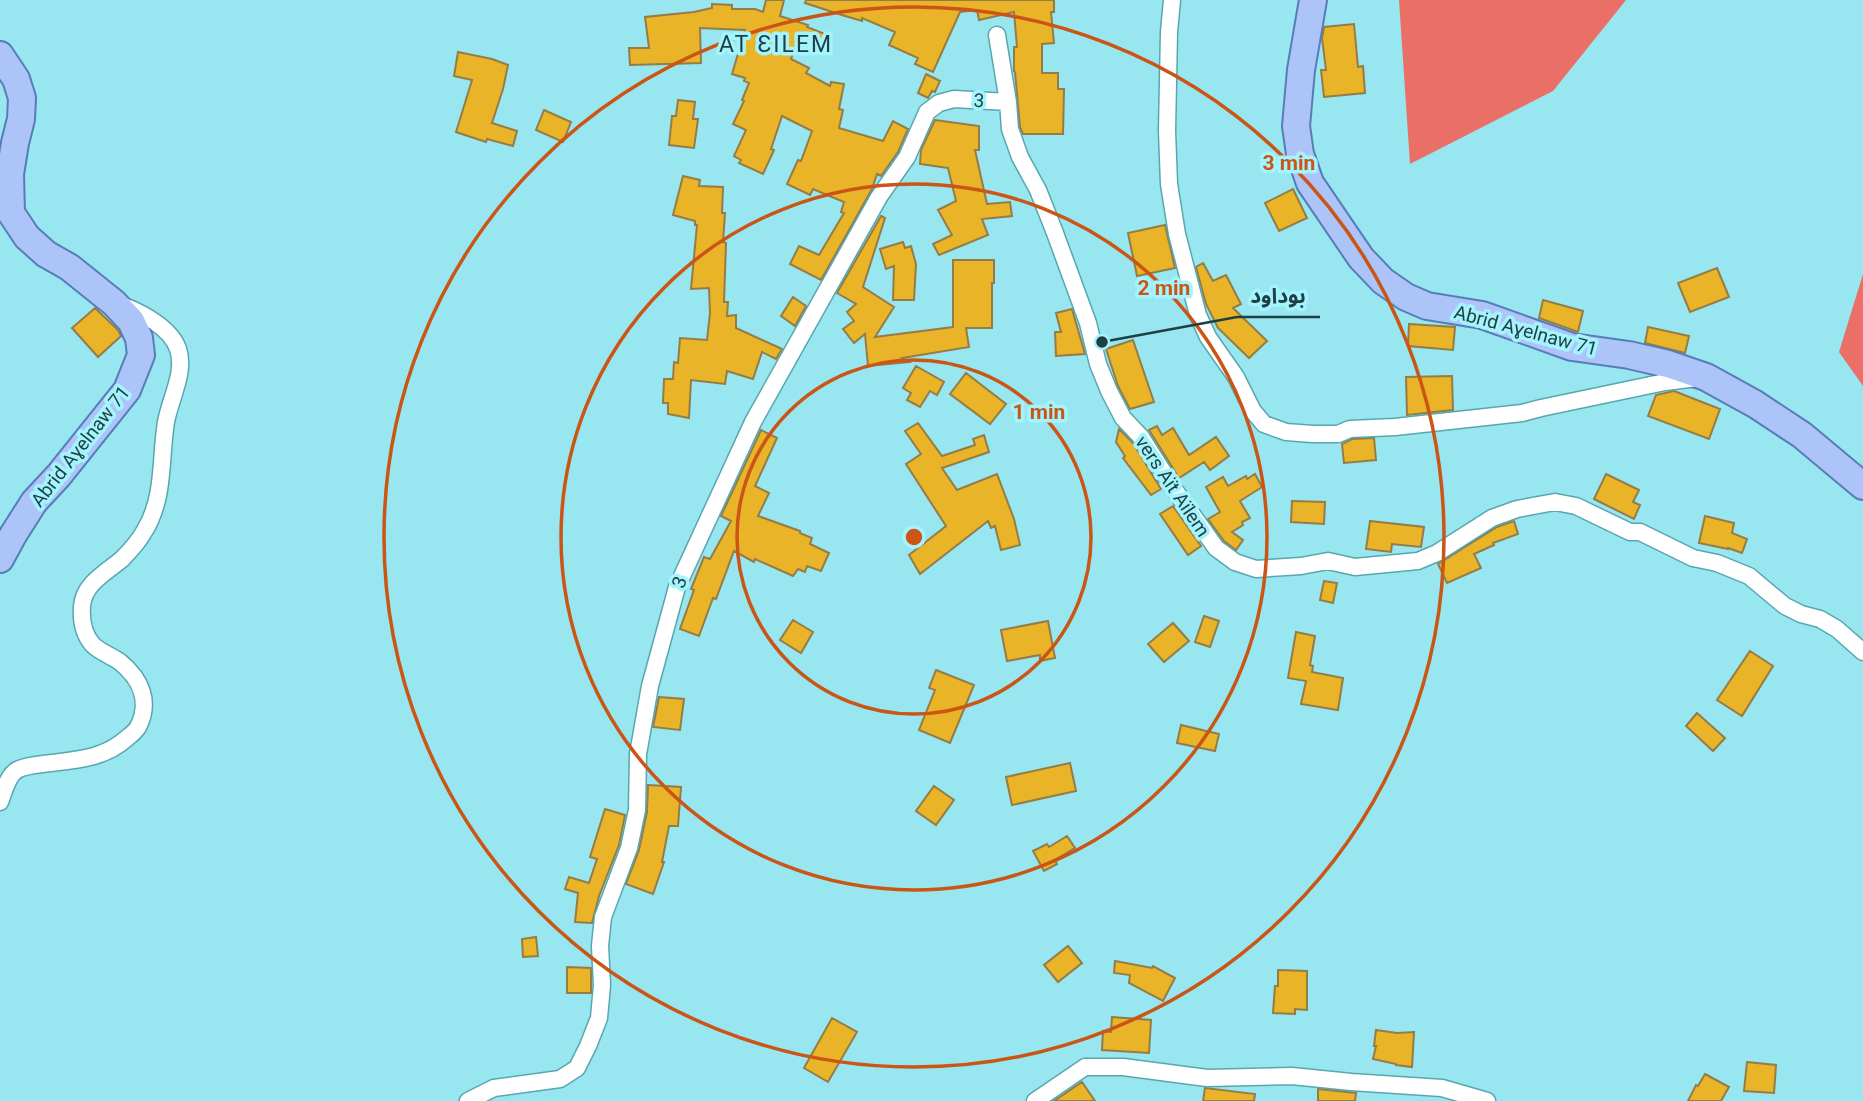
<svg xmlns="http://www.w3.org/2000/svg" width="1863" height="1101" viewBox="0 0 1863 1101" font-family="Roboto,'Noto Sans Arabic',sans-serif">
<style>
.forest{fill:#e96f67}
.building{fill:#eab429;stroke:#947c46;stroke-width:2}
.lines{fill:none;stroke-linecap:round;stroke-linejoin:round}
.street-casing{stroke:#58a7b0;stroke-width:19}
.primary-casing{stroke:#587cb7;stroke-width:30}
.street{stroke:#fff;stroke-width:16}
.primary{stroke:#adc4f9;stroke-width:26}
.ring{fill:none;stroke:#ca5514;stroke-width:3.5}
.labels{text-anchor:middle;stroke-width:7;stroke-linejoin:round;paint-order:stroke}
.street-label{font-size:19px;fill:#1e3f43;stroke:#a4f4fd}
.quarter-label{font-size:23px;letter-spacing:2px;fill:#1e3f43;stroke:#a4f4fd}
.centre{fill:#ca5514;stroke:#a4f4fd;stroke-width:3.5}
.ring-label{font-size:21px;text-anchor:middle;font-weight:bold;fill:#ca5514;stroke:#a4f4fd;stroke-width:7;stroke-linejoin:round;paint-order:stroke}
.leader{fill:none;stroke:#1e3f43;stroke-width:2.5}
.callout-dot{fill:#1e3f43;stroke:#a4f4fd;stroke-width:2.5}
.callout-label{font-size:21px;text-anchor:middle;font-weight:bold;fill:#1e3f43;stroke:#a4f4fd;stroke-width:7;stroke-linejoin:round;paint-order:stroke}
</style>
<rect width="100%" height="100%" fill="#97e6f0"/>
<path class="forest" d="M1399,0H1626L1553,91L1410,164Z
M1863,274V386L1839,352Z"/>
<path class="building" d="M766,0H784L780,16L808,25L807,27L830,36L824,50L798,39L791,59L809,68L806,73L830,86L831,82L844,84L839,109L843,110L839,128L883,141L893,121L908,129L898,152L881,176L877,174L872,189L821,280L790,264L799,246L819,255L844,213L841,212L844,202L813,189L810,195L787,184L798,160L801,161L812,131L782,116L771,149L774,150L763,174L739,163L741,160L734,156L746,130L733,124L744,101L742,100L749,83L744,81L745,78L732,74L745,30L700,28L701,63L630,65L629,48H649L645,17L694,12L712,8V4L732,5V9H755L763,12Z
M806,0H1054V12H1051L1054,43L1042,44V73H1058V89H1064L1063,134H1023L1020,127L1015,72L1014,71V47H1017L1014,12L979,20L977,10L960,12L933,72L915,64L918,58L889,45L895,32L862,18V21L845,16L805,3Z
M1354,24L1358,67L1363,66L1365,93L1324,97L1321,70H1326L1322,38L1324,27Z
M458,52L492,59L508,65L503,89L492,123L517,131L513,146L487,139L486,142L456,132L472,80L454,76Z
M926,74L940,81L935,92L932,91L928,98L918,93Z
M678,100L695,102L693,119H698L694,148L669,145L672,116H676Z
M544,110L571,122L563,142L536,130Z
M935,120L979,126V150H975L987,204L1010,202L1012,216L982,219L988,235L939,255L933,244L952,235L938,210L956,201L948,168L920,164L921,150Z
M683,176L700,180L699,186L723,187L722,213H725L723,242L726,243L724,302H728L727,316L736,315V328L782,349L776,359L762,352L753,379L727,371L725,384L691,380L689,418L668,414V403H663L664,379H673L674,362L678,363L680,338L707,340L710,313L709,288L691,289L697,225H695V221L673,215Z
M1293,189L1307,218L1279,231L1265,203Z
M881,216L885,218L863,287L894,307L875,337L953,327V260H994V283H992V328H966L969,347L902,358L909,362L868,366L865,334L854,343L843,329L854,321L847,312L856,304L837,293Z
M1165,225L1175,268L1137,276L1128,233Z
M903,242L905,248L911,246L916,264L914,300H893L894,266L886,269L880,249Z
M1203,263L1213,281L1226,275L1241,304L1233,308L1267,341L1249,358L1218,328L1206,304L1196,267Z
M1717,268L1729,297L1690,312L1678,283Z
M793,297L806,306L795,326L781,316Z
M1543,300L1583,311L1578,332L1539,318Z
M95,308L118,330L121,336L98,357L72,328Z
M1072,309L1085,354L1056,356L1055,332H1061L1056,313Z
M1409,324L1455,327L1453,350L1408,346Z
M1648,327L1689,336L1685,353L1645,343Z
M1133,340L1154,402L1130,409L1118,386L1106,349Z
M916,366L944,382L937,395L930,391L920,407L907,400L911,393L903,388Z
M966,373L1006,404L990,424L950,394Z
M1452,376L1453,410L1407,415L1406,377Z
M1674,391L1720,409L1709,439L1648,416L1656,395Z
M918,423L942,456L975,445L973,439L984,435L989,452L942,468L957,490L997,474L1014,519L1020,545L1001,550L995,526L991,528L988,521L920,574L909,555L946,526L906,464L921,454L905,431Z
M1157,426L1162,435L1173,428L1189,455L1216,437L1229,456L1210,470L1204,462L1179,478L1149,430Z
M1119,429L1133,443L1161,489L1151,495L1123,458L1125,456L1116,442Z
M761,430L777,438L755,486L769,493L758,516L800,531V533L812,538L810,544L829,553L821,571L807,566L805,572L798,569L793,576L755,559L754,562L734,551L716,599L713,598L699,636L680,629L694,590L691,589L704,557L710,559L731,521L721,516Z
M1374,438L1376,460L1344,463L1342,444L1352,439Z
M1255,474L1262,487L1240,501L1250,518L1242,522L1243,525L1232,532L1243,540L1236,550L1224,541L1208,519L1220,512L1206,487L1223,477L1228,486L1246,476L1247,479Z
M1606,474L1639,490L1633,502L1640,505L1634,519L1594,499Z
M1292,501L1325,502L1324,524L1291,522Z
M1173,506L1201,546L1188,555L1160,514Z
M1705,516L1734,523L1732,533L1747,539L1742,553L1728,548V549L1699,543Z
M1370,521L1424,527L1421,547L1392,544L1391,552L1366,549Z
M1514,521L1518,534L1493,543L1494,545L1474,554L1481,568L1447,583L1438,564L1497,527Z
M1324,581L1337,583L1333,603L1320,600Z
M1204,616L1219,621L1210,647L1195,642Z
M793,620L813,632L801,653L780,640Z
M1048,621L1055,658L1040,661V655L1007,661L1001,630Z
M1173,623L1189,641L1164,662L1148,644Z
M1296,632L1315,636L1310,665L1313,666L1312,672L1343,678L1338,710L1301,704L1306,681L1288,678Z
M1750,651L1773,666L1742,716L1717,700Z
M936,670L974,685L950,743L919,730L935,690L929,688Z
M659,697L684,699L680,730L653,727Z
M1697,713L1725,738L1713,751L1686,726Z
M1181,725L1219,734L1215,751L1177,743Z
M1070,763L1076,791L1012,805L1006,777Z
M648,785L681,787L678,826H669L662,862H664L653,894L626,884L639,850L647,812Z
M934,786L954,800L936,825L916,811Z
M605,809L625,815L619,845L599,896L592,923L575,922L578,893L565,889L569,877L589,883L597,859L590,857Z
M1067,836L1075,848L1055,860L1057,864L1044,871L1033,851L1047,844L1049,847Z
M536,937L538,956L523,957L522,939Z
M1068,946L1082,963L1058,982L1044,965Z
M1115,961L1152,968L1153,966L1175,978L1163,1001L1129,983L1130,975L1114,973Z
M567,967L591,968V993H567Z
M1278,970L1307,971V1010L1295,1009V1014L1273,1013L1275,986H1278Z
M1112,1017L1151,1020L1149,1053L1102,1050L1103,1031L1111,1032Z
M832,1018L857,1032L828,1082L804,1068Z
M1376,1030L1397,1033L1414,1032L1412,1067L1396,1065V1064L1373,1059L1376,1046H1374Z
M1747,1062L1776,1065L1774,1093L1744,1091Z
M1705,1074L1729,1087L1721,1101H1688L1696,1085L1698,1086Z
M1082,1082L1095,1101H1054Z
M1205,1088L1255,1094L1254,1101H1203Z
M1318,1089L1356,1093L1355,1101H1318Z"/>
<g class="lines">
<defs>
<path id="street" d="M1172,0L1169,32L1167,131L1169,184L1177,234L1198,315L1208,337L1236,377L1253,411L1264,424L1286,432L1313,434H1338L1350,429L1395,427L1522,413L1541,408L1665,382L1697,378
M997,35L1008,102L1010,129L1020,157L1038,190L1055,233L1088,323L1098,364L1109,391L1123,418L1141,437L1174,489L1216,548L1235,562L1256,569L1301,566L1328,561L1355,567L1418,561L1437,553L1492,518L1517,509L1555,502L1576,506L1630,532H1640L1693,558L1717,563L1749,576L1785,606L1801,614L1820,619L1837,629L1863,652
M0,802C4,792 7,776 17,770C24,766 34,765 43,764C73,760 103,760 127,738C131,735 135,732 138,727C151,702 141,679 120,662C112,656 100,652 93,645C83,634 81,620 82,606C84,583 107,572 122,559C131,550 139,541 145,530C165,497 160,458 166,422C170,399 186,372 178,349C171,328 141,312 121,305
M468,1101L494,1088L560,1079L577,1068L588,1046L599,1018L602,985L600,946L603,917L629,848L637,810L638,754L650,686L677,587L753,422L879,197L907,157L927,112L939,103L954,99L1008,102
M1035,1101L1085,1067H1123L1207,1078L1292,1076L1351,1082L1442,1088L1487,1101"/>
<path id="primary" d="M1313,0L1301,70L1296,126L1300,154L1310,183L1361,258L1383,281L1406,297L1427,306L1482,315L1572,347L1629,355L1668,364L1706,377L1755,404L1802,435L1863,486
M0,55L16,79L22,98L21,119L15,143L10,174L11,213L27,237L46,254L69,267L114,303L131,321L139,338L141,355L127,390L59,475L34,502L13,535L0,559"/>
</defs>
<use href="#street" class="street-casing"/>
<use href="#primary" class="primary-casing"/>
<use href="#street" class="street"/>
<use href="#primary" class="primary"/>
</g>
<g class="ring">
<circle cx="914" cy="537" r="177"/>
<circle cx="914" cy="537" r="353"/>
<circle cx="914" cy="537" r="530"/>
</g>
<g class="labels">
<g class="street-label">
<text transform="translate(979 100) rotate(3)" y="7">3</text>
<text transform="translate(1526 330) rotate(15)" y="7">Abrid Aɣelnaw 71</text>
<text transform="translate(80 446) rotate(-52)" y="7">Abrid Aɣelnaw 71</text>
<text transform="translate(1173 486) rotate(56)" y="7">vers Aït Aïlem</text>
<text transform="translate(679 582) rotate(-69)" y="7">3</text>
</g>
<g class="quarter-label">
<text x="776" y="52">AT ƐILEM</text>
</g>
</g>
<circle cx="914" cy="537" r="10" class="centre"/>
<g class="ring-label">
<text x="1289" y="170">3 min</text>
<text x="1164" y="295">2 min</text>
<text x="1039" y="419">1 min</text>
</g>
<path class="leader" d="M1102 342L1237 317H1320"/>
<circle class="callout-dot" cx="1102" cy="342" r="7"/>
<g class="callout-label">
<text x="1278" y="303">بوداود</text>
</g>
</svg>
